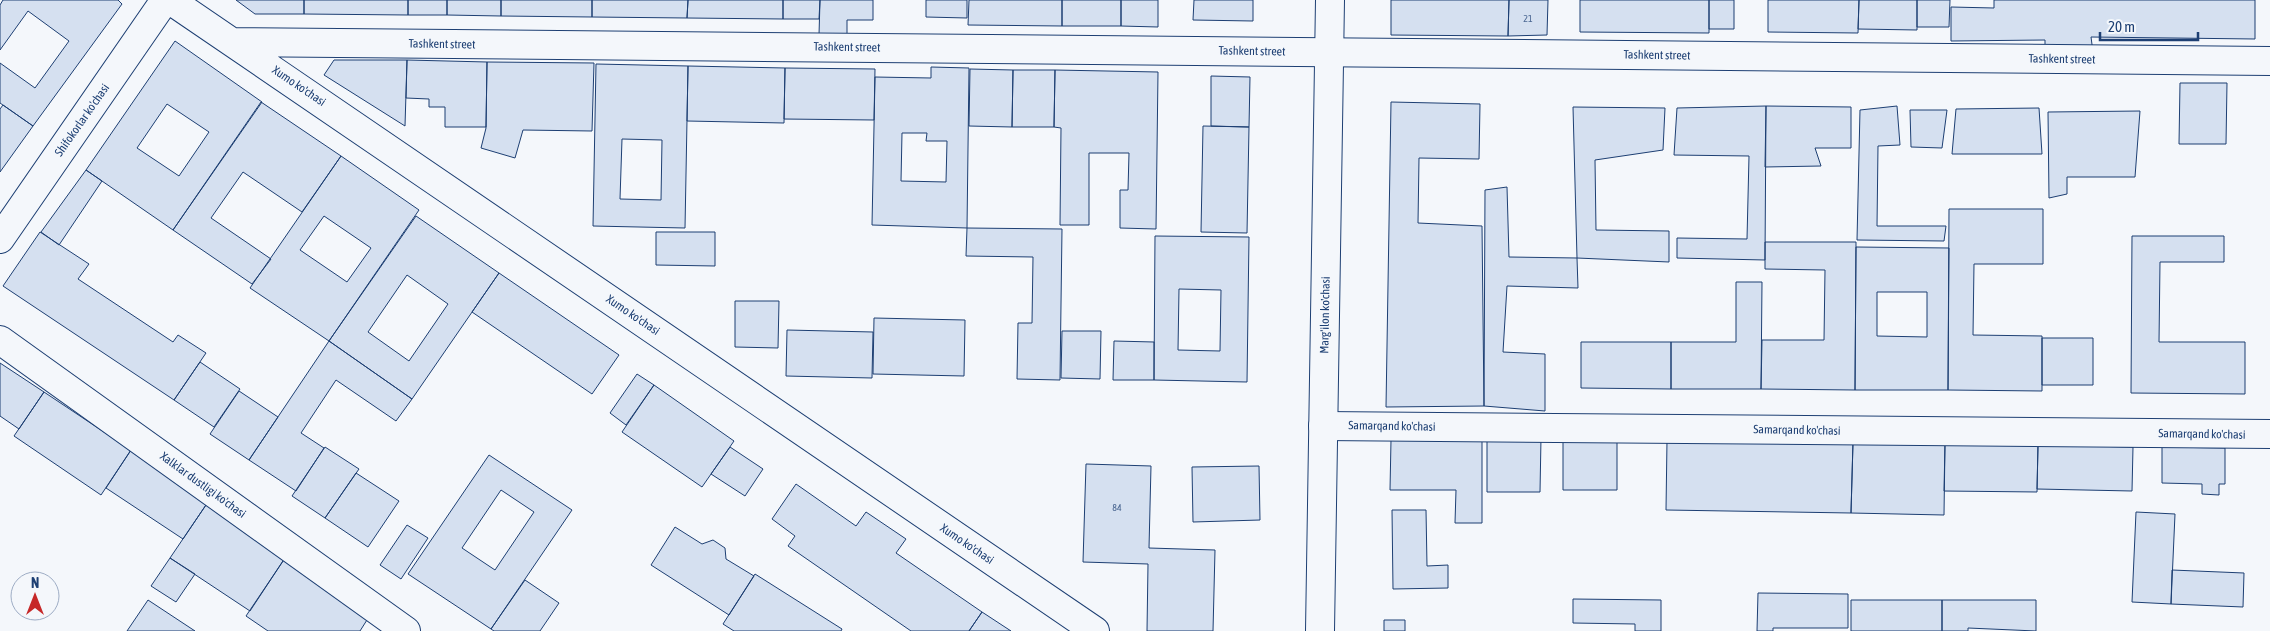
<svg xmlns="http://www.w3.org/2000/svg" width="2270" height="631" viewBox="0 0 2270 631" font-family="'Asap Condensed',sans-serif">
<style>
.building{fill:#d5e0f0;stroke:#1d3f73;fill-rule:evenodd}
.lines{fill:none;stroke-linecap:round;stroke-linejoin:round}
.minor-casing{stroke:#1d3f73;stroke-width:30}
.tertiary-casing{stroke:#1d3f73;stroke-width:30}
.minor{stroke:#f4f7fb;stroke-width:28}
.tertiary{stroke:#f4f7fb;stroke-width:28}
.labels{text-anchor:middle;stroke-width:4;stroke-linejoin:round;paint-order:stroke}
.number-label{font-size:10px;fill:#4b6792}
.street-label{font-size:12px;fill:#1d3f73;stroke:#f4f7fb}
</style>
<rect width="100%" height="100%" fill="#f4f7fb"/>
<path class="building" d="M3,0H118L122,4L33,126L0,103V63L35,88L69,41L28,11L0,50V5Z
M236,0H304V14H255Z
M304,0H408V15L304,14Z
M408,0H447V15H408Z
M447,0H501V16L447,15Z
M501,0H592V17L501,16Z
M592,0H688L687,18L592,17Z
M688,0H783V19L687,18Z
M783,0H820L819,19H783Z
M820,0H873V20H847V36L819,35Z
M926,0H967V18L926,17Z
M969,0H1062V26L968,25Z
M1062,0H1121V26H1062Z
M1121,0H1158V27L1121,26Z
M1194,0H1253V21L1193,20Z
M1391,0H1509L1508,36L1391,35Z
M1509,0H1548L1547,35L1508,36Z
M1580,0H1709V33L1580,32Z
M1709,0H1734V29H1709Z
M1768,0H1859L1858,33L1768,32Z
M1859,0H1917V30L1858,29Z
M1917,0H1950L1949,27H1917Z
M1994,0H2255V39L2091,37L2093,52L2045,51V40L1951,41V7L1994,8Z
M175,41L262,102L173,230L86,170ZM167,104L209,132L179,176L137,148Z
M334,60H407L405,126L324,75Z
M407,60L487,62L486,127H445V107H429V99L406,98Z
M487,62L594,63L592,131L523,130L515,158L481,148L486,128Z
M596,64L688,66L685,228L593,226ZM622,139L662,140L661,200L620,199Z
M688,66L785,68L784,123L687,121Z
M931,67L969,68L967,228L872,225L875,77L931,78ZM902,133H927L926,141H947L946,182L901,181Z
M785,68L875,69L874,120L784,119Z
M970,69L1013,70L1012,127L969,126Z
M1013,70H1055L1054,127H1012Z
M1055,70L1158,72L1156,229L1120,228V190H1128L1129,153H1089V225H1060L1061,128L1054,127Z
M1211,76L1250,77L1249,127L1211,126Z
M2180,83H2227L2226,144H2179Z
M261,102L341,156L302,212L243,172L211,218L271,259L252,284L173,230Z
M1391,102L1480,104L1479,159L1419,158L1418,223L1482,226L1484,406L1386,407Z
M3,105L33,126L0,172V109Z
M1766,106L1765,260L1677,258V238L1747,239L1749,156L1674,155L1677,108Z
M1766,106L1851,107V148H1815L1821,166L1765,167Z
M1897,106L1900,145L1878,146L1877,226H1946L1944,241L1857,240L1860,110Z
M1573,107L1665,108L1663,150L1595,160L1596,230L1669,231V262L1577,258Z
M2039,108L2042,154H1952L1956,109Z
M1910,110H1947L1942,148L1911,147Z
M2140,111L2135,177H2067V194L2049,198L2048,112Z
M1203,126L1249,127L1247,233L1201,232Z
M341,156L419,210L329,341L250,288ZM324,216L371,248L347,282L300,250Z
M86,170L102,181L59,245L41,232Z
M1507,187L1509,257L1577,258L1578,288L1507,286L1503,352L1545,354V411L1484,406L1485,190Z
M1949,209H2043V264H1974L1973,335L2042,336V391L1948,390Z
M416,216L499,273L412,399L329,341ZM407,275L448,304L409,361L368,332Z
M967,228L1062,229L1060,380L1017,379L1018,323H1032L1033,257L966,256Z
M40,232L89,264L78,279L173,342L178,335L206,353L174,400L3,286Z
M656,232H715V266L656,265Z
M1155,236L1249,237L1247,382L1154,380ZM1179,289L1221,290L1220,351L1178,350Z
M2132,236H2224V262H2160L2159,342H2245V394L2131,393Z
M1765,242H1856L1855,390L1761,389L1762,340H1824L1825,270L1765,269Z
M1856,247L1949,248L1948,390H1855ZM1877,292H1927V337L1877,336Z
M499,273L619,355L592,394L472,312Z
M1736,282H1762L1761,389H1671V342H1736Z
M735,301H779L778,348L735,347Z
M874,318L965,320L964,376L873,374Z
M787,330L873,332L872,378L786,376Z
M1062,331H1101L1100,379L1061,378Z
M2042,338H2093V385H2042Z
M329,341L412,399L396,421L336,380L301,433L324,448L296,491L249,460Z
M1114,341L1154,342V380H1113Z
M1581,342H1671V389L1581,388Z
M200,362L240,389L214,427L174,400Z
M0,363L44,392L19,429L0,416Z
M637,374L654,385L626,425L610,413Z
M654,385L734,441L702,487L622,432Z
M239,391L278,417L249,460L210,434Z
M44,392L131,450L101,495L14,436Z
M1487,438H1541L1540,492H1487Z
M1391,440L1482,441V523H1455L1456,490H1390Z
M1667,440L1853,443L1851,513L1666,510Z
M1563,441L1617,442V490H1563Z
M1853,441L1945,443L1944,515L1851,513Z
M1945,443L2038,445L2037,492L1944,491Z
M2038,445L2133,447L2132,491L2037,489Z
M325,447L359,469L325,518L292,496Z
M730,447L763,469L745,496L711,474Z
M2162,447L2225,448V484H2219V495L2202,494V484L2162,483Z
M131,450L208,502L183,539L106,488Z
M489,455L572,510L491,629L408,574ZM501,490L534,512L495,570L462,548Z
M1086,464L1151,466L1149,548L1215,550L1213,631H1147L1148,564L1083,562Z
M1259,466L1260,520L1193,522L1192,467Z
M356,473L399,501L368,547L325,518Z
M796,484L856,526L866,512L906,539L896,553L982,612L969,631H911L788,546L795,536L772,519Z
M208,502L287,555L250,611L170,558Z
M1392,510H1426L1427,566L1448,565V588L1393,589Z
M2136,512L2175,514L2171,604L2132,602Z
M407,525L428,538L401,579L380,565Z
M675,527L702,544L713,540L725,548L726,559L754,576L729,615L651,565Z
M287,555L372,612L360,631H268L246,616Z
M170,558L195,574L176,602L151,586Z
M2172,570L2244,573L2243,607L2171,604Z
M755,574L842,629L841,631H734L723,624Z
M525,580L559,603L540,631H494L491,629Z
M1758,593L1848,594V628H1773V631H1757Z
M1573,599L1661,600V631H1635V624L1573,623Z
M148,600L195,631H127Z
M1851,600H1942V631H1851Z
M1942,600H2036V631L1968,628V631H1942Z
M982,612L1011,631H969Z
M1384,620H1405V631H1384Z"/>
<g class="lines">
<defs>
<path id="minor" d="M170,0L1095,631
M233,42L2270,61
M0,239L165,0
M0,340L406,631
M1323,426L2270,434"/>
<path id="tertiary" d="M1320,631L1330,0"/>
</defs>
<use href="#minor" class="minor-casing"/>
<use href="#tertiary" class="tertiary-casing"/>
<use href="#minor" class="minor"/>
<use href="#tertiary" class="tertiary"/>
</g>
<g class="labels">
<g class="number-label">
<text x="1528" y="22">21</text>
<text x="1117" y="511">84</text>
</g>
<g class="street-label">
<text transform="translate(442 44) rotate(1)" y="4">Tashkent street</text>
<text transform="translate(847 47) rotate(1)" y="4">Tashkent street</text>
<text transform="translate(1252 51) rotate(1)" y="4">Tashkent street</text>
<text transform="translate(1657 55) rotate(1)" y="4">Tashkent street</text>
<text transform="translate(2062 59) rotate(1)" y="4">Tashkent street</text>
<text transform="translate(299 86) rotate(34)" y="4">Xumo ko'chasi</text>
<text transform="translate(82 120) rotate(-55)" y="4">Shifokorlar ko'chasi</text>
<text transform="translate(633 315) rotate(34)" y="4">Xumo ko'chasi</text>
<text transform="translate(1325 315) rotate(-89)" y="4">Marg'ilon ko'chasi</text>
<text transform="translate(1392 426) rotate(1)" y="4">Samarqand ko'chasi</text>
<text transform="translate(1797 430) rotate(1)" y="4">Samarqand ko'chasi</text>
<text transform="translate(2202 434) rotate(1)" y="4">Samarqand ko'chasi</text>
<text transform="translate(203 485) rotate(36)" y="4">Xalklar dustligi ko'chasi</text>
<text transform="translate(967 544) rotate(34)" y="4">Xumo ko'chasi</text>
</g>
</g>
<g transform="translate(35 596)"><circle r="24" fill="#f4f7fb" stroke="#9eadc5"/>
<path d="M0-4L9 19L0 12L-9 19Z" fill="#c62828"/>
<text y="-8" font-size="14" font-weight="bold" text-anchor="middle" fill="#1d3f73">N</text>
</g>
<path d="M2100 32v8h98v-8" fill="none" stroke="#1d3f73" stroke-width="2.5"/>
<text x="2108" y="32" font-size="15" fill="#1d3f73" stroke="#f4f7fb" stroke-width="4" paint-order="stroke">20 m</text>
</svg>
